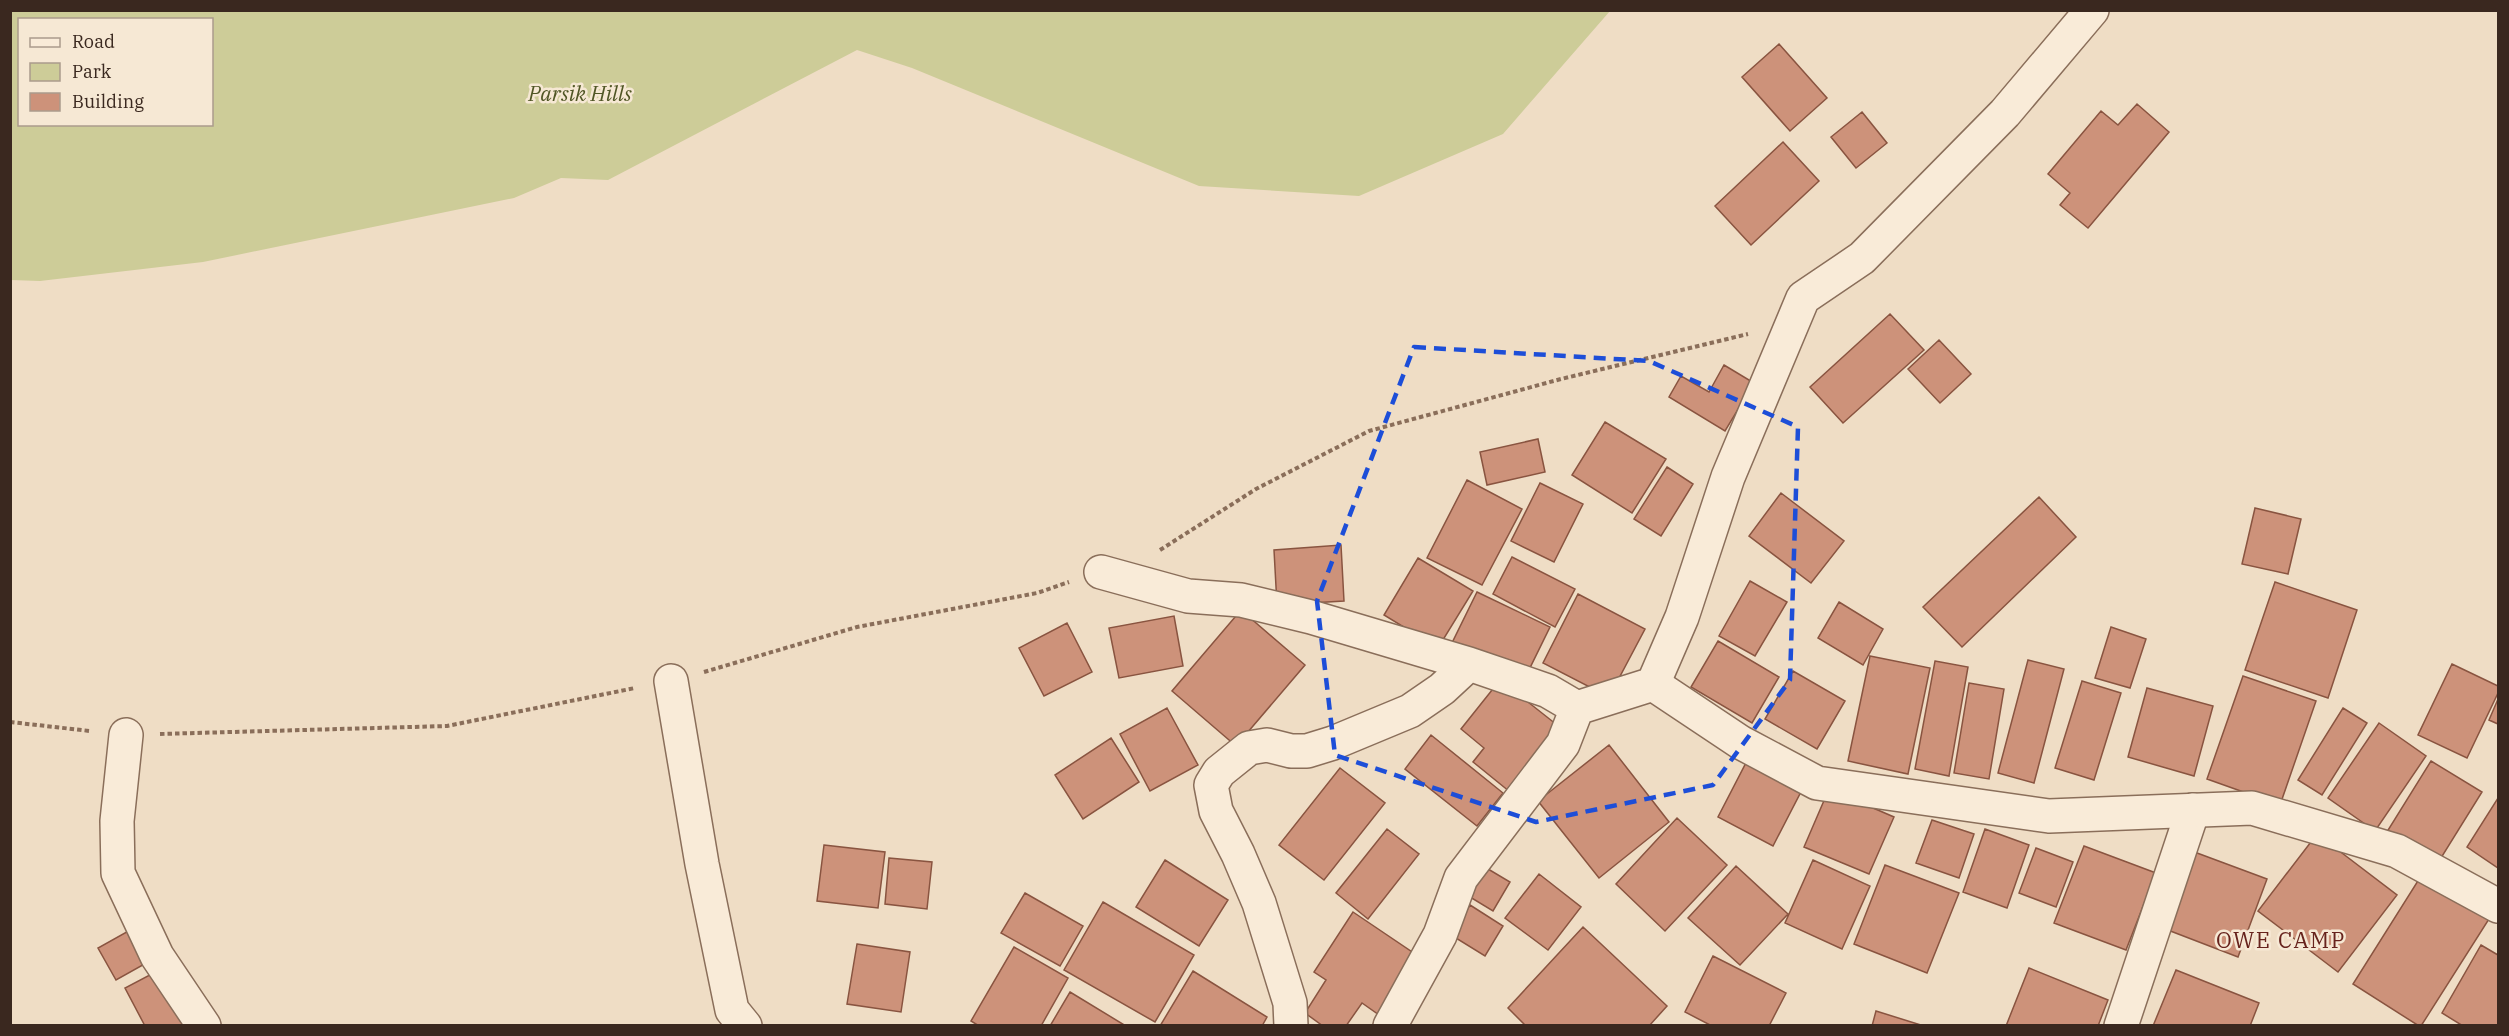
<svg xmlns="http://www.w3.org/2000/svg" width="2509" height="1036" viewBox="0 0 2509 1036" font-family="'IBM Plex Serif',serif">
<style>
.green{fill:#cdcc98;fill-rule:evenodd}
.building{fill:#cd927a;stroke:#895440;stroke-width:1.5}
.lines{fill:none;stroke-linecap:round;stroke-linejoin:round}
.minor-casing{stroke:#8a6e5a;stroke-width:36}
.tertiary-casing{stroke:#8a6e5a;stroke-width:36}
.path{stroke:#8a6e5a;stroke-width:4;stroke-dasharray:4.5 3;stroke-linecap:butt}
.minor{stroke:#f9ebd8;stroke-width:33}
.tertiary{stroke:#f9ebd8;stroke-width:33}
.marked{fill:none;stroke:#1d4ed8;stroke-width:4.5;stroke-dasharray:12 8;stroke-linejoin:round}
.labels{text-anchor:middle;stroke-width:5;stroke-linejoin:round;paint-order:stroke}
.park-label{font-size:21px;font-style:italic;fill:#505625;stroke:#f6e8d4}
.neighbourhood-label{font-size:22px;letter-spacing:1.5px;fill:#67231d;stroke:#f6e8d4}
</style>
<rect width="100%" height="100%" fill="#efddc5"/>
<path class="green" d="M11,10H1610V11L1503,134L1359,196L1199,186L912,68L857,50L608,180L561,178L514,198L203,262L40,281L11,280ZM20,20H212V124H20Z"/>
<path class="building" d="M1779,44L1827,98L1790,131L1742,77Z
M2137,104L2169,132L2088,228L2060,205L2070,193L2048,174L2101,111L2118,125Z
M1862,112L1887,143L1856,168L1831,137Z
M1783,142L1819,181L1751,245L1715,206Z
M1890,314L1924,350L1843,423L1810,387Z
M1939,340L1971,374L1940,403L1908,369Z
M1724,365L1754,383L1725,431L1669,397L1681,376L1709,392Z
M1605,422L1666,459L1632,513L1572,475Z
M1538,439L1545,472L1487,485L1480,452Z
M1667,467L1693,484L1661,536L1634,519Z
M1467,480L1522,509L1482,585L1427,558Z
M1540,483L1583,504L1554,562L1511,541Z
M1781,493L1844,541L1811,583L1749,536Z
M2039,497L2076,537L1962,647L1923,607Z
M2255,508L2301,519L2288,574L2242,564Z
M1341,545L1344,601L1277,605L1274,550Z
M1512,557L1575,589L1555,627L1493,594Z
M1418,558L1473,591L1438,648L1384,615Z
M1750,581L1787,602L1755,656L1719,636Z
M2275,582L2357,610L2328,698L2245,670Z
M1477,592L1550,627L1523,682L1450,647Z
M1578,594L1645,629L1609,697L1543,663Z
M1839,602L1883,629L1863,665L1818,638Z
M1241,610L1305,665L1236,746L1172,691Z
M1174,616L1183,666L1119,678L1109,628Z
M1067,623L1092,672L1044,696L1019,648Z
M2111,627L2146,639L2130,688L2095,678Z
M1718,641L1779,677L1752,723L1691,687Z
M1870,656L1930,668L1908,774L1848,761Z
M2028,660L2064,669L2034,783L1998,773Z
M1935,661L1968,667L1949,776L1915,769Z
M2452,664L2498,686V693L2467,758L2418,735Z
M1793,671L1845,701L1817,749L1765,719Z
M2243,676L2316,701L2280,805L2207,779Z
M1500,680L1566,732L1515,796L1473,762L1484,748L1461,729Z
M2082,681L2121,693L2094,780L2055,768Z
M1969,683L2004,689L1989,779L1954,773Z
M2147,688L2213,706L2194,776L2128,757Z
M2498,699V724L2489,720Z
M1167,708L1198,765L1150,791L1120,734Z
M2343,708L2367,723L2322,795L2298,780Z
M2379,723L2426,756L2375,831L2328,798Z
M1431,735L1503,793L1477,826L1405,769Z
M1111,738L1139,782L1083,819L1055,775Z
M1609,745L1669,822L1599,878L1538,801Z
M1750,755L1805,784L1773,846L1718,817Z
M2431,761L2482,792L2436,866L2385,835Z
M1340,768L1385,803L1324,880L1279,845Z
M1829,789L1894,817L1869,874L1804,847Z
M2498,798V868L2467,847Z
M1677,818L1727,865L1665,931L1616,884Z
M1932,820L1974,834L1959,878L1916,863Z
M1387,829L1419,854L1368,919L1336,893Z
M1985,829L2029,845L2007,908L1963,892Z
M2317,834L2397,895L2338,972L2258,911Z
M824,845L885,852L878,908L817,901Z
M2084,846L2156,873L2126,950L2054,923Z
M2036,848L2073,862L2056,907L2019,893Z
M2189,850L2267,879L2238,957L2160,927Z
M889,858L932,862L927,909L885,904Z
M1165,860L1228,900L1199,946L1136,907Z
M1813,860L1870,886L1842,949L1785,923Z
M1885,865L1959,893L1927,973L1854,944Z
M1483,866L1510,882L1493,911L1465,894Z
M1736,866L1788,914L1740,965L1688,918Z
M1539,874L1581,907L1548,950L1505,918Z
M2421,876L2489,919L2421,1026H2419L2353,984Z
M1025,893L1083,926L1060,966L1001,933Z
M1103,902L1194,955L1155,1022L1064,970Z
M1470,905L1503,926L1485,956L1451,935Z
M1353,912L1421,958L1382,1017L1362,1003L1346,1026H1323L1305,1013L1326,980L1314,972Z
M1583,927L1667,1006L1649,1026H1526L1508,1008Z
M132,929L150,961L116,980L98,948Z
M857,944L910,952L901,1012L847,1004Z
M2481,945L2498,955V1026H2463L2442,1013Z
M1014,947L1068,978L1041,1026H979L971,1021Z
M1713,956L1786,993L1769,1026H1712L1685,1012Z
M163,968L190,1020L180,1026H145L125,988Z
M2029,968L2108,1000L2098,1026H2006Z
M2176,970L2259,1003L2250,1026H2153Z
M1193,971L1267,1017L1262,1026H1160Z
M1070,992L1126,1026H1050Z
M1876,1011L1924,1026H1872Z"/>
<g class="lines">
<defs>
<path id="minor" d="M1101,572L1188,596L1241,600L1311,617L1469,664L1548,691L1577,708
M671,681L702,864L732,1010L745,1026
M126,735L117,821L118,873L157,956L204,1026
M1291,1026L1290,1003L1259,903L1238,854L1216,811L1211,785L1219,772L1249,748L1267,745L1291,751H1307L1333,743L1410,711L1442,689L1469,664
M1390,1026L1440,935L1461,878L1563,744L1577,708L1653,684L1682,617L1728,477L1803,298L1862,258L2005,113L2092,10
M2121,1026L2193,810"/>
<path id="tertiary" d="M1653,684L1740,742L1817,783L2049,816L2252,808L2397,851L2498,906"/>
</defs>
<use href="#minor" class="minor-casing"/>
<use href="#tertiary" class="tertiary-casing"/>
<path class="path" d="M1160,550L1256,489L1369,431L1561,379L1748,334
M704,672L857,627L1037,593L1069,582
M10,722L90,731
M160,734L447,726L635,688"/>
<use href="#minor" class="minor"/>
<use href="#tertiary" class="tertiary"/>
</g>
<path class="marked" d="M1414,347L1649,361L1798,427L1790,680L1713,785L1536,822L1335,755L1317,601Z"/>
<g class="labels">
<g class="park-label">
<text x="580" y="101">Parsik Hills</text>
</g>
<g class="neighbourhood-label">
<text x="2281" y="948">OWE CAMP</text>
</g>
</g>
<rect width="2509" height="1036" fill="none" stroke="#3a281f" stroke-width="24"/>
<rect x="18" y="18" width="195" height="108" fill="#f6e8d4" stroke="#ab9b8c" stroke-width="1.5"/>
<rect x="30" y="38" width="30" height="9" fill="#f9ebd8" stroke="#ab9b8c" stroke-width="1.5"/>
<text x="72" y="48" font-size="18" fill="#3a281f">Road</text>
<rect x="30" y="63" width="30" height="18" fill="#cdcc98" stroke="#ab9b8c" stroke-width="1.5"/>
<text x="72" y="78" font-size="18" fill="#3a281f">Park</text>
<rect x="30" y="93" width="30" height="18" fill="#cd927a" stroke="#ab9b8c" stroke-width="1.5"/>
<text x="72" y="108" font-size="18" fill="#3a281f">Building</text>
</svg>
